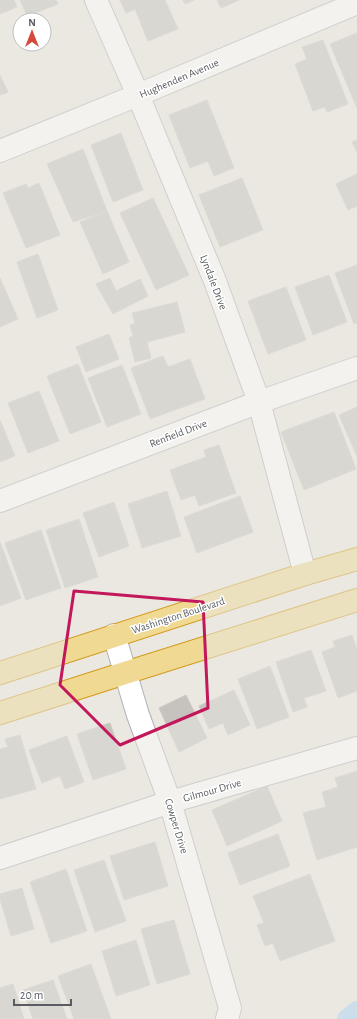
<svg xmlns="http://www.w3.org/2000/svg" width="357" height="1019" viewBox="0 0 357 1019" font-family="'Alegreya Sans',sans-serif">
<style>
.lines{fill:none;stroke-linecap:round;stroke-linejoin:round}
.canal{stroke:#a7d2f4;stroke-width:20}
.building{fill:#c6c3be;stroke:#cecac0}
.minor-casing{stroke:#aeb1b5;stroke-width:24}
.highway-casing{stroke:#d29a19;stroke-width:24}
.minor{stroke:#fff;stroke-width:22}
.highway{stroke:#f0d992;stroke-width:22}
.marked{fill:none;stroke:#c2185b;stroke-width:3;stroke-linejoin:round}
.labels{text-anchor:middle;stroke-width:3;stroke-linejoin:round;paint-order:stroke}
.street-label{font-size:11px;fill:#595c60;stroke:#fff}
</style>
<rect width="100%" height="100%" fill="#eae8e1"/>
<g class="lines">
<path class="canal" d="M347,1019L357,1011"/>
</g>
<path class="building" d="M0,0H14L17,7L0,14Z
M20,0H56L58,4L27,16Z
M120,0H165L178,29L148,41L135,9L126,13Z
M183,0H194L185,4Z
M217,0H239L221,8Z
M357,33V108L330,44Z
M323,40L348,104L327,112L325,107L313,111L295,64L307,59L302,47Z
M0,75L8,92L0,95Z
M207,100L234,168L214,176L208,161L190,168L169,115Z
M121,133L143,190L113,202L91,145Z
M357,140V152L352,142Z
M83,149L107,211L73,222L47,164Z
M357,174V206L348,210L336,184Z
M242,178L263,230L220,247L199,195Z
M39,183L60,235L26,248L3,193L26,184L28,188Z
M153,198L189,275L156,290L120,213Z
M107,211L129,262L103,274L80,222Z
M38,254L58,310L37,318L17,262Z
M357,265V323L354,324L335,273Z
M329,275L347,322L313,335L295,287Z
M0,278L18,319L0,327Z
M110,278L116,291L140,279L148,296L113,314L96,284Z
M286,287L306,340L268,354L248,301Z
M177,302L185,332L147,342L151,358L135,362L129,338L133,336L130,325L135,323L132,313Z
M109,334L119,359L86,372L76,347Z
M163,356L168,367L190,359L205,399L150,419L131,368Z
M78,364L101,422L70,434L47,376Z
M122,365L141,414L107,427L88,378Z
M39,391L59,441L28,453L8,403Z
M357,407V456L339,415Z
M334,412L356,469L304,490L281,432Z
M0,420L15,456L0,462Z
M219,445L236,493L199,506L195,495L181,500L170,470L206,457L204,450Z
M167,491L181,536L142,548L128,504Z
M240,496L253,532L197,553L184,517Z
M114,502L129,546L99,557L83,513Z
M79,519L98,577L65,588L46,530Z
M41,530L61,588L26,600L5,543Z
M0,542L21,598L0,606Z
M352,635L357,650V691L338,698L322,652L335,647L333,641Z
M311,650L326,691L304,698L307,707L293,712L276,662Z
M270,666L289,717L257,729L238,679Z
M234,690L250,725L228,735L223,723L209,729L199,706Z
M186,695L207,738L179,752L159,708Z
M110,723L126,769L93,780L77,734Z
M20,735L36,789L0,799V749L8,747L5,739Z
M67,736L84,782L65,789L60,776L42,783L29,750Z
M357,771V847L317,860L303,813L326,807L322,792L338,787L335,778Z
M267,786L282,821L227,846L212,810Z
M278,834L290,866L240,885L228,853Z
M155,842L168,886L124,900L110,856Z
M104,860L126,921L95,932L74,870Z
M66,869L87,931L51,943L30,882Z
M310,874L335,941L280,961L273,943L265,946L257,925L264,923L253,896Z
M22,888L34,929L11,936L0,899V894Z
M174,920L190,974L157,984L141,929Z
M136,940L150,985L116,996L102,951Z
M91,964L111,1019H74L58,976Z
M53,980L67,1019H33L23,990Z
M13,984L24,1019H0V988Z"/>
<g class="lines">
<defs>
<path id="minor" d="M96,0L138,95L215,281L259,402L305,574
M0,151L138,95L357,3
M0,501L259,402L357,368
M114,635L138,715L170,802L230,1008L227,1019
M0,858L170,802L357,748"/>
<path id="highway" d="M0,673L305,574L357,559
M0,713L125,673L357,600"/>
</defs>
<use href="#minor" class="minor-casing"/>
<use href="#highway" class="highway-casing"/>
<use href="#minor" class="minor"/>
<use href="#highway" class="highway"/>
</g>
<path d="M0 0H357V1019H0ZM74,591L203,602L208,708L120,745L60,685Z" fill="#eae8e1" fill-opacity=".55" fill-rule="evenodd"/>
<path class="marked" d="M74,591L203,602L208,708L120,745L60,685Z"/>
<g class="labels">
<g class="street-label">
<text transform="translate(179 78) rotate(-23)" y="4">Hughenden Avenue</text>
<text transform="translate(214 282) rotate(69)" y="4">Lyndale Drive</text>
<text transform="translate(178 433) rotate(-21)" y="4">Renfield Drive</text>
<text transform="translate(178 615) rotate(-18)" y="4">Washington Boulevard</text>
<text transform="translate(212 790) rotate(-16)" y="4">Gilmour Drive</text>
<text transform="translate(177 826) rotate(73)" y="4">Cowper Drive</text>
</g>
</g>
<g transform="translate(32 32)"><circle r="19" fill="#ffffff" stroke="#bdbebf"/>
<path d="M0-3L7 15L0 10L-7 15Z" fill="#d44a3d"/>
<text y="-6" font-size="11" font-weight="bold" text-anchor="middle" fill="#595c60">N</text>
</g>
<path d="M14 999v6h57v-6" fill="none" stroke="#595c60" stroke-width="2"/>
<text x="20" y="999" font-size="12" fill="#595c60" stroke="#ffffff" stroke-width="3" paint-order="stroke">20 m</text>
</svg>
